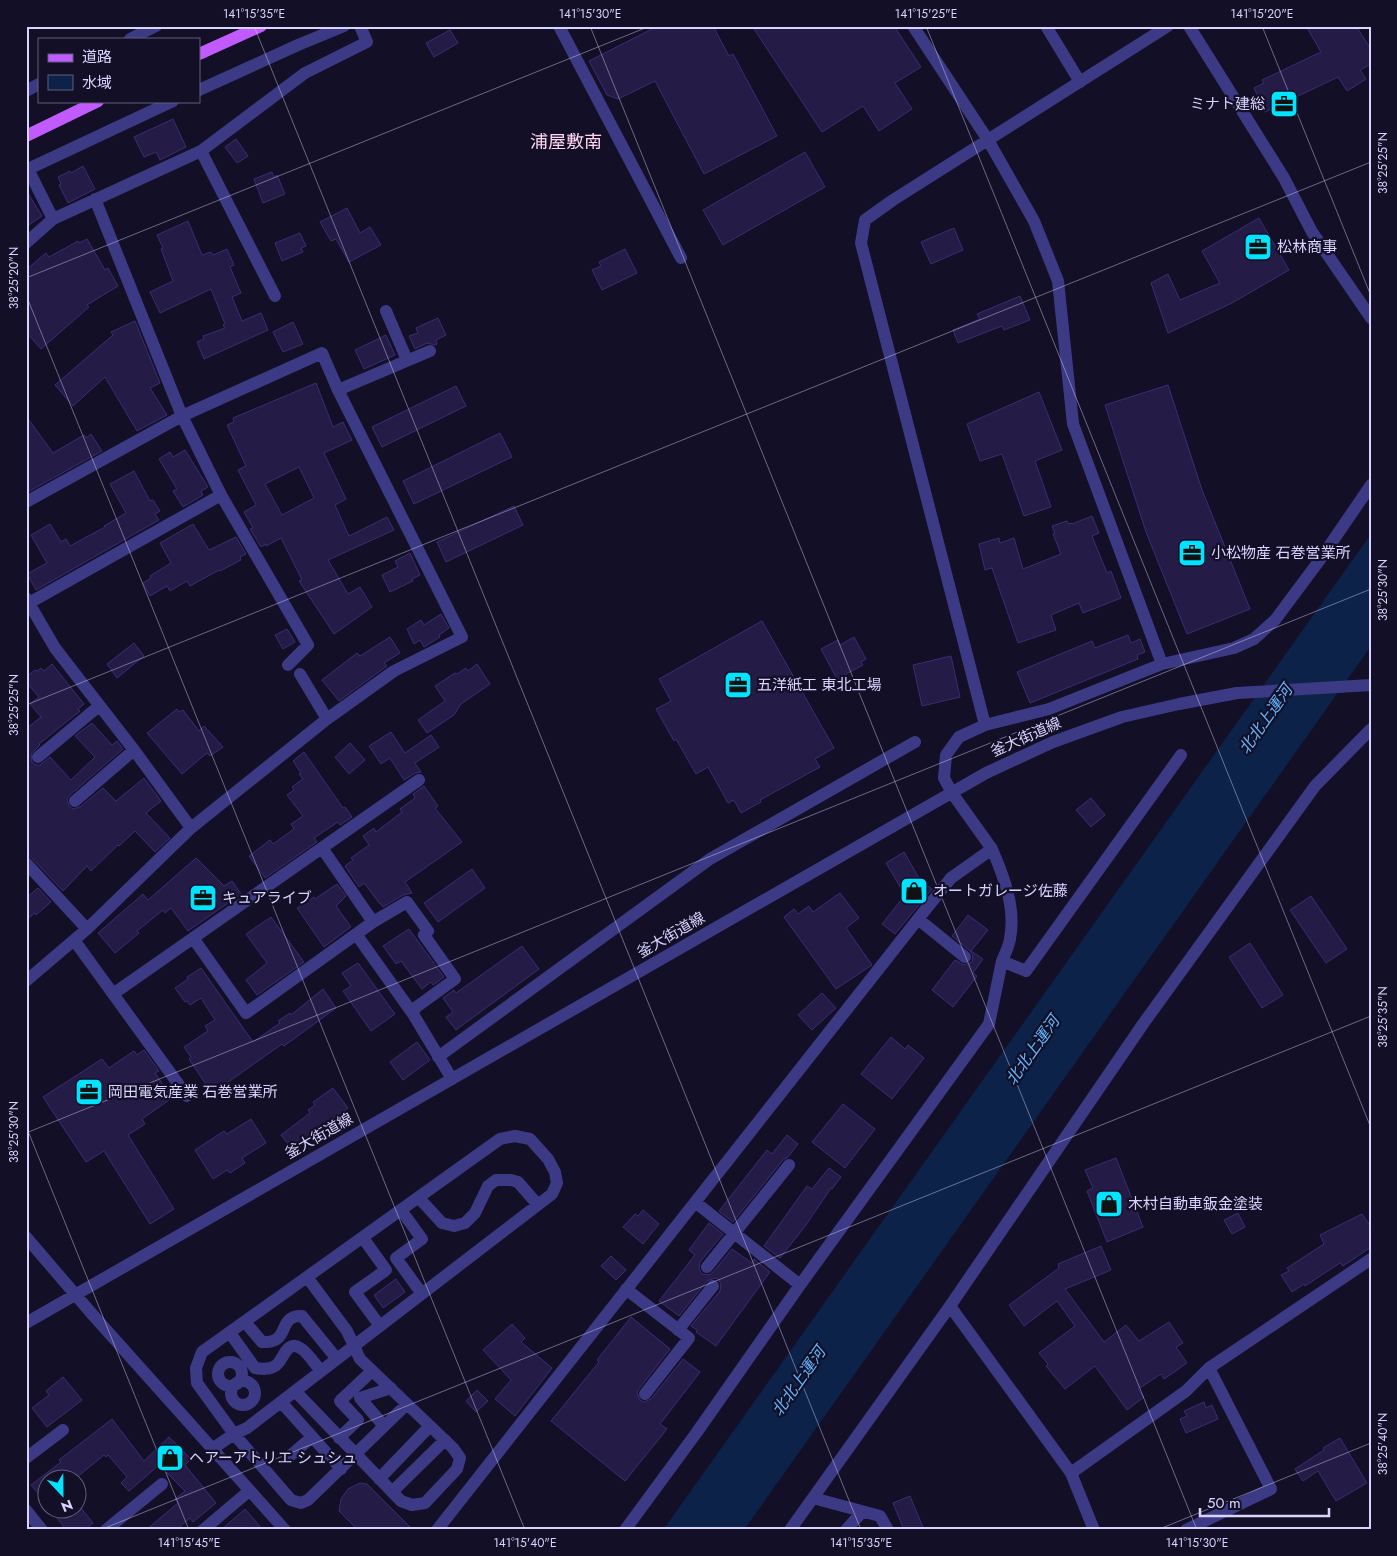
<svg xmlns="http://www.w3.org/2000/svg" width="1397" height="1556" viewBox="0 0 1397 1556" font-family="Jost,'Noto Sans JP',sans-serif">
<style>
.water{fill:#0c2248}
.building{fill:#241b47;stroke:#3b2d73;fill-rule:evenodd}
.lines{fill:none;stroke-linecap:round;stroke-linejoin:round}
.minor{stroke:#3d3a85;stroke-width:12}
.major{stroke:#c25bff;stroke-width:12}
.ticks{fill:none;stroke:#d9d4ff;stroke-width:1;stroke-opacity:0.45}
.labels{text-anchor:middle;stroke-width:4.5;stroke-linejoin:round;paint-order:stroke}
.poi-label{font-size:15px;fill:#d9d4ff;stroke:#130f26;text-anchor:start}
.street-label{font-size:15px;fill:#d9d4ff;stroke:#130f26}
.water-label{font-size:16px;font-style:italic;fill:#62b6ff;stroke:#130f26}
.quarter-label{font-size:18px;fill:#ffd6f0;stroke:#130f26}
.neatline{fill:none;stroke:#d9d4ff;stroke-width:2}
.ticks-label{font-size:12px;text-anchor:middle;fill:#d9d4ff}
</style>
<rect width="100%" height="100%" fill="#130f26"/>
<path class="water" d="M1371,534V646L744,1530H663Z"/>
<path class="building" d="M658,26H713L729,56L733,54L777,136L704,174L655,81L618,99L607,95L589,61Z
M752,26H894L921,67L895,83L912,109L879,131L863,106L822,132Z
M1306,26H1356L1371,49V64L1360,70L1366,79L1347,91L1338,77L1265,112L1254,88L1264,83L1262,80L1321,52Z
M450,30L458,43L434,57L426,43Z
M173,119L186,147L160,160L156,152L144,157L134,137Z
M236,139L248,156L237,163L225,147Z
M805,152L825,187L723,245L703,210Z
M83,166L95,189L68,203L59,185L61,184L58,177L70,171L71,173Z
M272,172L274,177L277,175L285,194L263,203L254,179Z
M26,190L42,216L26,227Z
M347,208L360,233L370,227L381,245L349,262L336,239L331,241L320,222Z
M1259,218L1289,270L1232,303L1168,333L1151,283L1168,274L1180,300L1220,283L1202,251Z
M188,221L202,255L211,252L213,255L227,249L234,265L230,267L241,293L232,297L242,321L261,313L268,330L204,359L197,342L204,339L203,336L225,328L223,325L225,324L211,289L160,313L150,292L173,281L161,249L163,248L157,235Z
M954,228L963,250L931,264L921,242Z
M300,233L306,246L301,248L303,252L282,261L275,243Z
M87,239L105,270L108,268L118,286L87,305L89,307L41,349L26,332V270L46,253L49,257L78,241L79,243Z
M625,249L637,273L602,290L592,270L601,266L599,262Z
M1020,296L1030,320L1004,330L1002,326L958,343L953,330L980,319L977,314Z
M438,318L446,335L436,340L437,344L435,345L427,343L415,349L409,336L418,333L416,328Z
M135,321L160,383L150,388L167,415L137,431L105,377L73,406L55,385L113,335L111,332Z
M293,322L303,344L283,352L273,332Z
M386,335L395,355L364,369L355,350Z
M316,383L333,427L343,422L352,440L324,453L346,499L335,505L349,536L387,517L394,530L328,560L348,594L360,587L372,607L334,634L299,581L302,580L281,538L266,546V544L261,547L250,529L253,528L244,512L256,505L238,470L246,466L227,425L234,422L233,418ZM299,467L314,498L282,515L265,484Z
M1168,385L1202,490L1250,609L1187,634L1146,532L1105,405Z
M456,386L466,406L382,447L372,427Z
M1039,392L1062,450L1035,461L1051,507L1024,516L1002,454L980,461L967,424Z
M26,416L53,453L84,435L86,438L91,434L102,451L26,493Z
M500,433L512,457L414,504L403,481Z
M185,450L208,487L201,491L203,495L183,507L173,491L177,489L159,459L170,452L173,457Z
M134,471L150,501L153,500L160,511L155,514L159,520L36,590L27,574L47,563L31,535L50,524L61,542L66,539L70,546L105,527L104,526L126,513L110,484Z
M514,506L523,525L446,562L437,542Z
M1092,516L1099,533L1092,536L1107,573L1111,571L1121,598L1083,613L1079,603L1051,615L1056,630L1018,643L992,568L985,570L979,544L999,538L1000,543L1014,538L1023,569L1061,554L1053,534H1055L1052,526L1067,521L1068,524L1071,523L1072,524Z
M193,524L209,550L236,537L246,554L240,557L241,560L220,571L219,570L190,586L187,581L170,591L167,586L150,596L143,583L151,578L150,576L171,563L160,543Z
M410,553L420,575L412,579L413,581L390,592L382,575L398,567L395,561Z
M441,614L449,628L439,635L440,637L424,647L420,640L414,644L407,629L421,620L424,625Z
M762,621L834,748L815,759L820,767L760,800L761,802L741,813L734,800L728,803L708,767L696,774L676,739L674,741L656,709L671,701L659,679Z
M287,629L295,642L283,649L275,635Z
M1128,635L1131,643L1140,639L1145,652L1137,655L1138,659L1030,703L1017,672L1092,641L1095,648Z
M390,637L400,653L384,663L387,666L339,701L322,680L357,653L360,656Z
M854,637L866,659L861,662L863,665L837,679L821,649L838,640L840,645Z
M134,643L144,656L117,678L107,664Z
M951,656L960,697L922,706L913,665Z
M52,664L84,704L78,709L80,711L39,744L40,745L31,754L32,762L36,765H40L50,757L71,780L95,757L75,736L92,723L112,745L117,741L123,749L70,795L67,799L69,806L73,809L80,807L103,788L116,801L144,778L161,801L146,813L170,838L155,852L135,831L119,846L118,845L91,871L87,866L63,891L26,852V729L41,717L30,704L39,697L26,682V677L35,670L37,671L41,668L44,671Z
M477,664L490,684L461,704L454,715L427,733L418,720L445,701L435,686L455,673L457,674L466,668L468,671Z
M177,709L179,712L183,710L199,731L204,726L223,747L210,756L207,753L182,774L147,733Z
M391,732L405,753L431,735L439,747L415,763L421,772L415,773L404,780L390,758L381,764L369,746Z
M350,743L365,760L349,774L335,757Z
M304,752L343,808L345,807L352,817L340,825L338,822L314,838L317,842L265,878L249,856L270,840L273,844L294,829L291,824L303,816L287,795L294,790L292,787L303,779L299,774L301,773L293,761Z
M424,786L438,806L435,808L462,842L405,882L412,893L403,895L383,907L381,904H380L364,883L359,887L345,866L353,860L351,858L369,845L363,836L374,828L376,832L402,812L400,809L415,798L413,794Z
M1091,798L1105,815L1091,827L1076,810Z
M904,852L920,880L932,889L895,934L882,924L905,895L886,863Z
M196,858L224,886L232,881L241,894L188,931L171,908L165,913L163,910L137,931L139,933L115,953L98,933L143,894L148,900Z
M472,869L485,888L438,922L424,903Z
M337,884L346,896L336,906L351,927L324,947L297,908L314,897L315,899Z
M38,888L51,902L36,915L35,913L26,920V898Z
M840,893L859,918L846,928L872,965L836,989L784,917L794,909L798,914L809,906L813,912Z
M1311,896L1347,949L1326,963L1290,910Z
M968,915L988,930L971,951L983,959L973,973L977,976L953,1007L932,990L955,960L964,965L972,962L973,955L970,951L952,936Z
M271,917L304,962L257,995L246,980L267,963L246,934Z
M409,929L444,977L433,985L431,982L422,989L401,961L396,964L383,946Z
M1250,943L1283,995L1262,1008L1229,957Z
M522,946L539,969L456,1030L446,1017L453,1012L443,998L454,990L456,993Z
M358,963L395,1014L371,1031L343,991L351,986L342,973Z
M201,968L253,1042L280,1023L278,1021L290,1013L291,1015L323,989L336,1008L284,1046L282,1044L224,1085L223,1084L211,1092L189,1059L191,1057L184,1047L208,1031L205,1026L215,1020L201,998L190,1005L187,1001L185,1002L175,988L188,979L187,977Z
M822,993L836,1008L812,1030L798,1015Z
M891,1037L905,1049L908,1045L924,1058L892,1099L861,1074Z
M417,1042L430,1060L403,1080L390,1062Z
M144,1050L159,1071L155,1073L172,1098L142,1119L145,1124L128,1135L174,1209L150,1224L104,1151L86,1162L43,1097L102,1059L109,1068L134,1051L137,1055Z
M333,1088L348,1108L291,1148L281,1135L310,1113L308,1110L315,1105L313,1102Z
M843,1104L875,1129L845,1168L812,1142Z
M251,1119L266,1143L242,1158L245,1163L230,1173L227,1170L213,1179L195,1150L224,1131L227,1134Z
M787,1135L798,1144L788,1157L783,1160L733,1222L719,1211L767,1150L772,1154Z
M1116,1158L1143,1227L1107,1242L1087,1191L1093,1188L1085,1170Z
M829,1168L841,1177L832,1189L831,1188L806,1225L780,1258L764,1246L807,1186L812,1189Z
M643,1210L659,1224L643,1244L623,1227L635,1214L638,1216Z
M1238,1213L1245,1227L1232,1234L1224,1220Z
M1362,1214L1371,1227V1247L1343,1266L1340,1263L1305,1286L1304,1284L1292,1292L1281,1275L1289,1271L1287,1268L1324,1244L1320,1235Z
M709,1223L723,1234L700,1262L699,1269L702,1274L709,1275L713,1272L732,1249L752,1263L754,1259L770,1272L716,1346L696,1332L697,1330L691,1326L720,1291L721,1284L718,1279L714,1278L707,1281L679,1316L659,1301L695,1255L689,1250Z
M1101,1246L1111,1270L1065,1289L1104,1342L1126,1325L1139,1341L1169,1322L1183,1343L1176,1347L1187,1363L1164,1379L1161,1374L1138,1389L1144,1397L1127,1410L1095,1366L1065,1389L1046,1366L1048,1364L1039,1353L1075,1326L1057,1301L1024,1326L1009,1305L1059,1268L1058,1264Z
M611,1256L626,1270L616,1280L601,1266Z
M396,1279L405,1292L383,1308L374,1295Z
M631,1317L670,1349L639,1389L637,1393L640,1400L644,1402L651,1399L683,1359L700,1372L660,1424L667,1429L625,1481L551,1421L599,1362L597,1360Z
M512,1324L525,1338L521,1342L552,1368L515,1416L495,1399L511,1380L483,1350Z
M63,1377L82,1400L47,1427L32,1408L49,1395L46,1391Z
M477,1390L488,1401L476,1412L466,1401Z
M1204,1402L1206,1408L1212,1405L1218,1419L1186,1433L1180,1419L1187,1416L1184,1411Z
M112,1419L144,1461L169,1437L191,1459L185,1465L216,1503L193,1522L190,1518L176,1530H146L178,1503L175,1499L185,1491L159,1465L129,1491L121,1483L127,1477L108,1455L106,1457L104,1455L76,1478H48V1505L31,1485L61,1462L59,1460Z
M1340,1438L1367,1483L1336,1501L1318,1471L1303,1481L1295,1469L1324,1450L1323,1448Z
M360,1483L367,1484L413,1530H358L339,1511L341,1499L348,1489Z
M910,1496L924,1530H904L893,1503Z
M50,1508H81L93,1523L85,1530H66Z
M245,1509L263,1530H221Z"/>
<g class="lines">
<path class="minor" d="M559,26L681,258
M913,26L988,140L1034,221L1058,281L1073,424L1162,664
M1046,26L1080,82
M1189,26L1284,178L1312,232L1371,318
M130,39L156,26
M199,90L298,45L344,26
M26,91L39,84
M201,151L275,296
M28,169L53,219
M26,170L173,101
M95,199L182,416L221,495L308,645L288,665
M26,243L53,219L201,151L305,73L367,42L360,26
M386,311L407,360
M338,390L430,351
M26,502L182,416L322,353L338,390L462,637L394,671L327,719L191,828L87,929L26,981
M26,598L55,648L134,750L191,828
M29,603L221,495
M300,674L327,719
M985,725L861,243L865,220L893,200L1168,26
M38,757L99,706
M75,801L134,750
M992,849C1004,877 1016,908 1010,939C1009,946 1005,954 1002,961
M26,863L87,929
M918,919L965,957
M373,922L407,902L428,931L424,935L455,979L415,1008L413,1014
M356,934L413,1014L452,1079
M193,938L246,1013L373,922L322,848
M74,940L187,1096
M113,994L419,780
M438,1057L710,859L915,742
M515,1136L530,1139L548,1159L555,1172L557,1183L552,1194L247,1428L234,1434L197,1383L196,1368L202,1352L500,1139Z
M419,1198L442,1223L454,1226L465,1223L475,1213L488,1186L496,1180H511L518,1182L538,1205
M695,1202L800,1285
M401,1210L422,1239L396,1258L422,1294
M26,1237L92,1314L285,1530
M363,1238L386,1270L355,1292L380,1326
M707,1267L789,1165
M626,1289L689,1338L645,1394
M950,1306L1071,1473L1094,1530
M245,1322L262,1342C292,1344 276,1315 302,1316L337,1359
M26,1323L986,773L1053,742L1122,717L1179,704L1237,693L1371,685
M678,1330L713,1286
M230,1333L255,1368C262,1369 269,1370 275,1366C283,1362 286,1339 300,1348C308,1352 315,1365 321,1371
M218 1374a12 12 0 1 1 24 0a12 12 0 1 1-24 0Z
M231 1393a12 12 0 1 1 24 0a12 12 0 1 1-24 0Z
M295,1391L401,1501L412,1505L425,1503L457,1469L460,1458L453,1448L360,1359L347,1331L307,1277
M281,1402L341,1469
M384,1426L360,1398L391,1388
M339,1438L358,1420L340,1401L372,1371
M212,1449L234,1434L291,1500L301,1503L308,1500L407,1404
M291,1455L312,1437
M26,1458L63,1430
M1071,1473L1186,1391L1209,1368L1371,1259
M379,1479L430,1426
M392,1492L445,1440
M813,1498L880,1516L888,1530
M26,1510L42,1530
M106,1530L162,1484
M203,1530L249,1491
M437,1530L918,919L951,878L992,849L952,793L944,778L946,755L959,737L985,725L1049,709L1162,664L1234,648L1254,639L1275,620L1319,561L1371,485
M625,1530L697,1432L800,1285L989,1024L1002,961L1026,971L1181,755
M790,1530L950,1306L1143,1024L1315,786L1371,729
M846,1530L862,1512
M1186,1530L1271,1489L1209,1368"/>
<path class="major" d="M199,54L261,26
M26,136L98,101"/>
</g>
<path class="ticks" d="M254,26L861,1530M590,26L1197,1530M926,26L1371,1128M1262,26L1371,296M26,278L650,26M26,295L525,1530M26,705L1371,162M26,1126L189,1530M26,1133L1371,589M100,1530L1371,1016M1157,1530L1371,1443"/>
<defs>
<symbol id="office-square" viewBox="-11 -11 22 22"><rect x="-9" y="-9" width="18" height="18" rx="4" fill="#00e5ff" stroke="#130f26"/><path d="M-6-3h4V-5.5h4V-3h4V5H-6ZM-1-4.5V-3h2v-1.5ZM-6 0V1H6V0Z" fill="#111"/></symbol>
<symbol id="shop-square" viewBox="-11 -11 22 22"><rect x="-9" y="-9" width="18" height="18" rx="4" fill="#00e5ff" stroke="#130f26"/><path d="M-5-2.5h2.3a2.7 3.5 0 0 1 5.4 0H5L5.5 6h-11ZM-1.5-2.5h3a1.5 2.3 0 0 0-3 0Z" fill="#111"/></symbol>
</defs>
<g fill-rule="evenodd">
<use href="#office-square" x="1268" y="88" width="32" height="32"/>
<use href="#office-square" x="1242" y="231" width="32" height="32"/>
<use href="#office-square" x="1176" y="537" width="32" height="32"/>
<use href="#office-square" x="722" y="669" width="32" height="32"/>
<use href="#shop-square" x="898" y="875" width="32" height="32"/>
<use href="#office-square" x="187" y="882" width="32" height="32"/>
<use href="#office-square" x="73" y="1076" width="32" height="32"/>
<use href="#shop-square" x="1093" y="1188" width="32" height="32"/>
<use href="#shop-square" x="154" y="1442" width="32" height="32"/>
</g>
<g class="labels">
<g class="poi-label">
<text x="1265" y="109" text-anchor="end">ミナト建総</text>
<text x="1277" y="252">松林商事</text>
<text x="1211" y="558">小松物産 石巻営業所</text>
<text x="757" y="690">五洋紙工 東北工場</text>
<text x="933" y="896">オートガレージ佐藤</text>
<text x="222" y="903">キュアライブ</text>
<text x="108" y="1097">岡田電気産業 石巻営業所</text>
<text x="1128" y="1209">木村自動車鈑金塗装</text>
<text x="189" y="1463">ヘアーアトリエ シュシュ</text>
</g>
<g class="street-label">
<text transform="translate(1026 737) rotate(-24)" y="5">釜大街道線</text>
<text transform="translate(671 935) rotate(-30)" y="5">釜大街道線</text>
<text transform="translate(319 1136) rotate(-30)" y="5">釜大街道線</text>
</g>
<g class="water-label">
<text transform="translate(1265 719) rotate(-55)" y="6">北北上運河</text>
<text transform="translate(1032 1050) rotate(-55)" y="6">北北上運河</text>
<text transform="translate(798 1381) rotate(-55)" y="6">北北上運河</text>
</g>
<g class="quarter-label">
<text x="566" y="148">浦屋敷南</text>
</g>
</g>
<rect width="1397" height="1556" fill="none" stroke="#130f26" stroke-width="55"/>
<rect x="38" y="38" width="162" height="65" fill="#130f26" stroke="#625e7d"/>
<rect x="48" y="54" width="25" height="8" fill="#c25bff" stroke="#625e7d"/>
<text x="82" y="62" font-size="15" fill="#d9d4ff">道路</text>
<rect x="48" y="75" width="25" height="15" fill="#0c2248" stroke="#625e7d"/>
<text x="82" y="88" font-size="15" fill="#d9d4ff">水域</text>
<g transform="translate(62 1494) rotate(158)"><circle r="24" fill="#130f26" stroke="#625e7d"/>
<path d="M0-4L9 19L0 12L-9 19Z" fill="#00e5ff"/>
<text y="-8" font-size="14" font-weight="bold" text-anchor="middle" fill="#d9d4ff">N</text>
</g>
<path d="M1200 1508v8h129v-8" fill="none" stroke="#d9d4ff" stroke-width="2.5"/>
<text x="1207" y="1508" font-size="15" fill="#d9d4ff" stroke="#130f26" stroke-width="4" paint-order="stroke">50 m</text>
<rect x="28" y="28" width="1342" height="1500" class="neatline"/>
<g class="ticks-label">
<text x="254" y="18">141°15'35"E</text>
<text x="590" y="18">141°15'30"E</text>
<text x="926" y="18">141°15'25"E</text>
<text x="1262" y="18">141°15'20"E</text>
<text transform="translate(1383 163) rotate(-90)" y="4">38°25'25"N</text>
<text transform="translate(14 278) rotate(-90)" y="4">38°25'20"N</text>
<text transform="translate(1383 590) rotate(-90)" y="4">38°25'30"N</text>
<text transform="translate(14 705) rotate(-90)" y="4">38°25'25"N</text>
<text transform="translate(1383 1017) rotate(-90)" y="4">38°25'35"N</text>
<text transform="translate(14 1132) rotate(-90)" y="4">38°25'30"N</text>
<text transform="translate(1383 1444) rotate(-90)" y="4">38°25'40"N</text>
<text x="189" y="1547">141°15'45"E</text>
<text x="525" y="1547">141°15'40"E</text>
<text x="861" y="1547">141°15'35"E</text>
<text x="1197" y="1547">141°15'30"E</text>
</g>
</svg>
